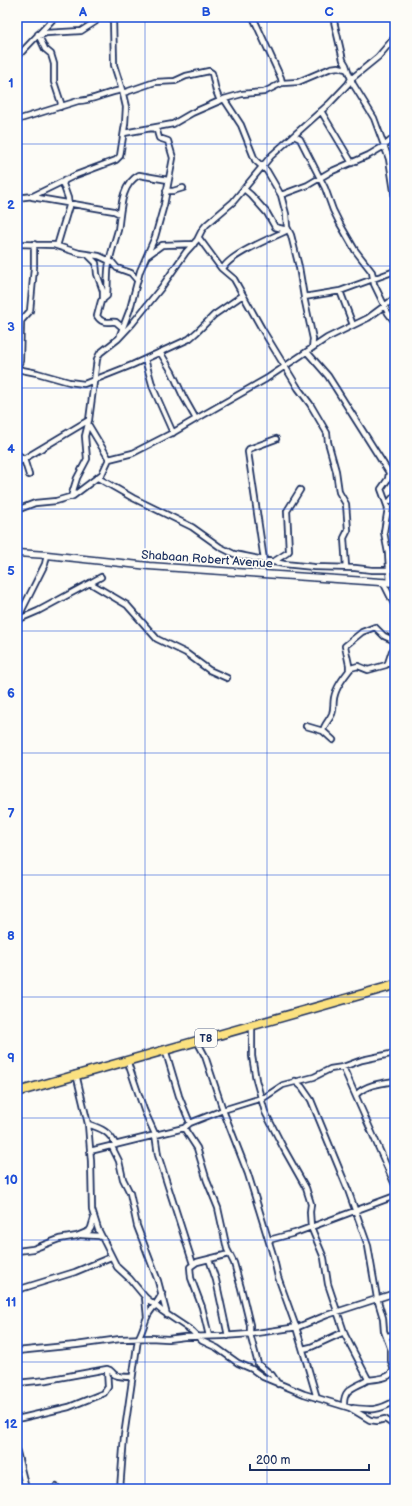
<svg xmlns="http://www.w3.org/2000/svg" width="412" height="1506" viewBox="0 0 412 1506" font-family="'Balsamiq Sans',sans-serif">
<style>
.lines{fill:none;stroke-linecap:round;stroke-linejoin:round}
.minor-casing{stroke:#1b2f5e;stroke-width:8}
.tertiary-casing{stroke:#1b2f5e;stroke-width:9}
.trunk-casing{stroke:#1b2f5e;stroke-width:11}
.minor{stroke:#fdfcf7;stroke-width:4.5}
.tertiary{stroke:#fdfcf7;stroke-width:6}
.trunk{stroke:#fbe180;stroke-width:8}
.grid{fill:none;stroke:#1d4ed8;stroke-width:1;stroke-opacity:0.55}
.labels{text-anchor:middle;stroke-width:3.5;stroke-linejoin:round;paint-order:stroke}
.shield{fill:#fdfcf7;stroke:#5f6c8c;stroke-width:1}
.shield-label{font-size:11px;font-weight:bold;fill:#1b2f5e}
.street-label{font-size:12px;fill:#1b2f5e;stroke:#fdfcf7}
.neatline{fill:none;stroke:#1d4ed8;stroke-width:1.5}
.grid-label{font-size:13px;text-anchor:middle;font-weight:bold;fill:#1d4ed8}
</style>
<rect width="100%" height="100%" fill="#fdfcf7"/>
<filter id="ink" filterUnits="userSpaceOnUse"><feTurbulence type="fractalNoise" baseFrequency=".025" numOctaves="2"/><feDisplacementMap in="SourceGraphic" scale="8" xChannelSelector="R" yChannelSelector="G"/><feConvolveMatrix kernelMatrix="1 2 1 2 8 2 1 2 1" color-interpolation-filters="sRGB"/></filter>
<g filter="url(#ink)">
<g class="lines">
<defs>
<path id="minor" d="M253,17L281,78L282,83
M333,17L343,60L346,65L348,71
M38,34L45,49L51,54L54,64V82L61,103L60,107
M39,36L46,33L81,31L95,22
M17,57L55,17
M123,93L155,82L175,81L186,76L209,71L212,73L216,91L220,101
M224,99L241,125L255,160L267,171L281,195L286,214L287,227L291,235L299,267L304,297L313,339L312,348
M321,111L352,163
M17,120L78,101C93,101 107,92 122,90
M124,133L173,124L192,113L224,99L242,94L264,92L282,83L298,82L331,68L338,67L346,69L348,71L353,84L374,118L389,159L395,198
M294,136L300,139L325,188L333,210L340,224L355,250L372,272L374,284L388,313L395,322
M244,189L251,195L267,213L275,227L287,230
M166,191H173L183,188
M281,195L308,185L330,172L369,155L384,146L395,137
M32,197L114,211L120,214
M17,198L33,196L76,175L116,160L120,156L125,124L126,107L122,90L114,65L113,17
M199,238L221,268L234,279L262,329L298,388L310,404L327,433L328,442L336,471L339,492L346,504L348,530L344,538L346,567
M17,244L54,245L79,253L99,256L112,262L117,268L131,273L137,280
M57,246L69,206L68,198L63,184L65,180
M88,255L96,263L97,274L103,291V300
M147,256L162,245L194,244
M223,269C228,255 274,237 288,230
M340,291L353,325
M304,297L340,291L395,271
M123,328L116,322C108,321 103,325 97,316L101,301L107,296C108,285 107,273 109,263C111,252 115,241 118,230C121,212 120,185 139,175L168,180
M120,335L130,309L140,271L155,237L164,205L173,158L168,141L159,138L157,131L153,128
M160,352L172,372L183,396L196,419
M307,352L328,376L395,482
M145,359L153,388L173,433
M17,368L20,361L21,321L30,311L34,268V244
M17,369L37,373L69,382L84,384L132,365L189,339L197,332L214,315L243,295
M88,424L109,459
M17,454L24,459L29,475
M17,463L89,420
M389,473L388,479L381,489L388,508L384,532L388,553L390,583
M98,478L133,498L192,527L220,547L234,554L284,564L314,567L355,568L372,570H390
M71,497L77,478L87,459L85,436L89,420L97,359L100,353L118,339L132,324L161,288L186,252L197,240L202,230L206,225L233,202L271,156L329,104L348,84L351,79L378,57L395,37
M387,503L390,501L395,495
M17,510L35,503L56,501L73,496L102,474L109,459L133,453L174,432L196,419L266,379L327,338L368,318L395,298
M264,560L248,452L249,449L276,439
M273,562L287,553L289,551L287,511L300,490
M383,582L395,606
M90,583L127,605L157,639L186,653L209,670L227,678
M17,620L38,611L101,577
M17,620L45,564L47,555
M349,670V665L345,646L362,632L375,627L384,636L395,641
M306,726L323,731L333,740
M323,731C324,724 329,721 332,714C334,709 333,704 334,698C336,687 344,677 351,668L358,666L368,670L386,665L388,663L392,651L395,648
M252,1025V1056L256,1080L265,1112L284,1149L306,1188L311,1204L310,1212L311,1227L324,1258L328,1284L345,1335L368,1379L366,1381C353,1388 343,1389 344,1406
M197,1041L205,1056L223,1110L248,1174L273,1255L278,1277L296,1327L317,1398
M165,1049L179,1096L190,1123
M127,1060L144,1110L155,1134L158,1155L193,1264
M343,1067L395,1185
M76,1074L88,1124L91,1161L92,1210L98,1229L117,1267L130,1279L145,1297L162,1311L192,1331L202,1341L217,1348L238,1363L252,1369L263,1377L304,1394L350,1408L370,1420L377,1421L385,1419L395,1426
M295,1081L302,1087L311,1100L348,1190L368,1246L377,1298
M356,1095C365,1085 381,1083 395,1081
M88,1124C103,1129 109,1132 116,1145
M184,1128L197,1148L207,1181L218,1208L227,1249L234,1263L241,1288L250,1325V1334L258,1364L272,1375L278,1384
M112,1147L119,1161L123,1179L130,1193L137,1226L158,1281L167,1315
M90,1151L184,1128L190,1123L223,1110L265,1097L283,1085L314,1077L330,1069L343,1067L362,1060L395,1053
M81,1235L99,1236L103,1238
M269,1240L295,1233L395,1196
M17,1251L33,1249L59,1239L77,1236L89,1231L91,1228L94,1218
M209,1259L216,1280L228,1336
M17,1290L75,1272L111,1257
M145,1297L147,1317
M377,1298L383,1318L384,1331L391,1350V1361L394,1371
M209,1336L202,1307L191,1278L190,1267L197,1262L229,1254
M386,1336L395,1335
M303,1349L311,1347L344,1332
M17,1351L76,1345L120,1339L150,1338L168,1339L184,1337L222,1336L250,1334L298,1327L327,1315L395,1293
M367,1380C377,1379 392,1379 394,1368
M17,1383L47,1380L107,1369C112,1370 111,1372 115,1375C120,1377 127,1377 132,1377
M353,1408C371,1410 378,1411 395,1401
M17,1419L69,1407L104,1393L108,1387L107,1369
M17,1452L26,1489
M56,1487L57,1489
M120,1489L124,1436L138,1339C143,1331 144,1323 148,1315C153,1307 159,1301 162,1293"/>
<path id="tertiary" d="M17,553L47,555L149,566L395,583"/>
<path id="trunk" d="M17,1092L395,985"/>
</defs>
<use href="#minor" class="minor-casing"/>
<use href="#tertiary" class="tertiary-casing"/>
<use href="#trunk" class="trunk-casing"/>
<use href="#minor" class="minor"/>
<use href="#tertiary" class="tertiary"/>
<use href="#trunk" class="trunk"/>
</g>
</g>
<path class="grid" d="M145,17V1489M267,17V1489M17,144H395M17,266H395M17,388H395M17,509H395M17,631H395M17,753H395M17,875H395M17,997H395M17,1118H395M17,1240H395M17,1362H395"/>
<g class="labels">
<rect class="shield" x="195" y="1029" width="22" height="18" rx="3"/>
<g class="shield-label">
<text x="206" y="1042">T8</text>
</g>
<g class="street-label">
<text transform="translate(207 559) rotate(4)" y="4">Shabaan Robert Avenue</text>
</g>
</g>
<rect width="412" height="1506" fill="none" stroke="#fdfcf7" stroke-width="44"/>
<path d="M250 1464v6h119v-6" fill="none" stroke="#1b2f5e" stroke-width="2"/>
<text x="256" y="1464" font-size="12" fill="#1b2f5e" stroke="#fdfcf7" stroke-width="3" paint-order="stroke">200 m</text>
<rect x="22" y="22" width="368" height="1462" class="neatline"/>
<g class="grid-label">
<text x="83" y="16">A</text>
<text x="206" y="16">B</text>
<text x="329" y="16">C</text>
<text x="11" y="87">1</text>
<text x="11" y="209">2</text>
<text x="11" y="331">3</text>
<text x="11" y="453">4</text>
<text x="11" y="575">5</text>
<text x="11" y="697">6</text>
<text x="11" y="818">7</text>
<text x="11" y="940">8</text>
<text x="11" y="1062">9</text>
<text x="11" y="1184">10</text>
<text x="11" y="1306">11</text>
<text x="11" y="1428">12</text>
</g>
</svg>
